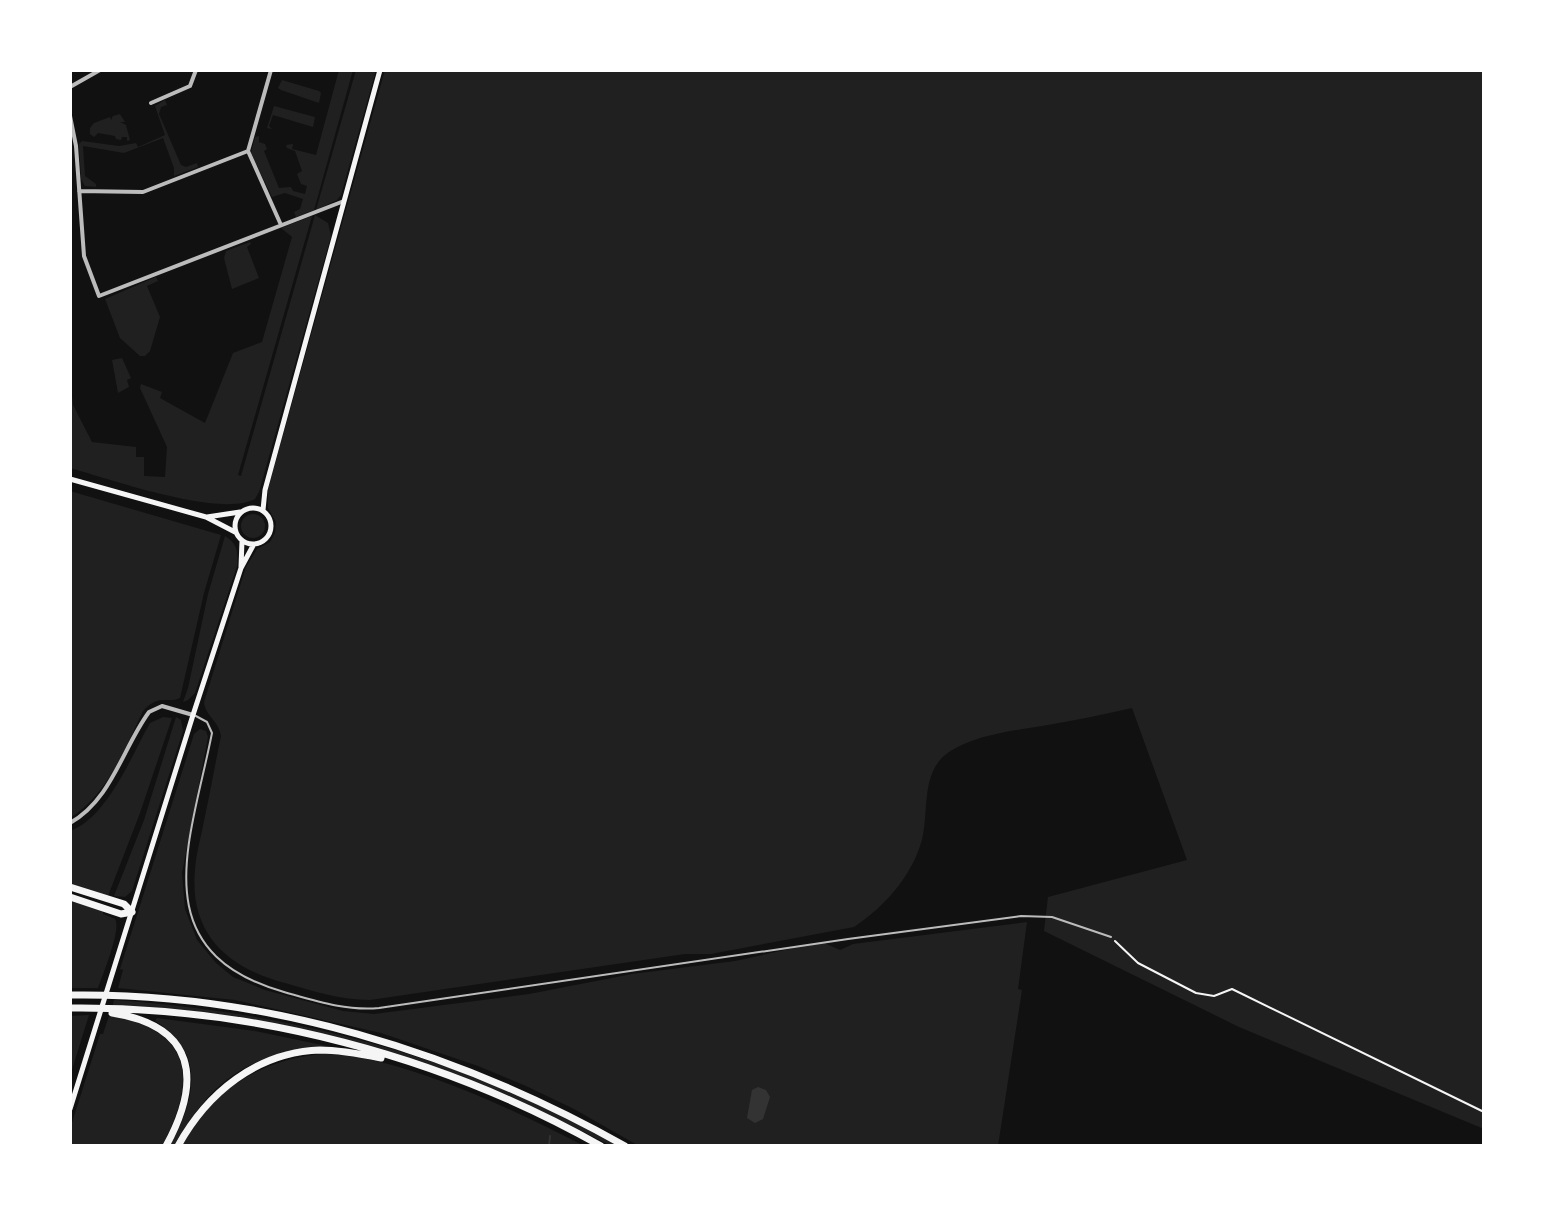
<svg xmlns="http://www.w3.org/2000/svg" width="1554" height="1216" viewBox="0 0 1554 1216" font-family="'Times New Roman',serif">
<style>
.green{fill:#202020}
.water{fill:#333}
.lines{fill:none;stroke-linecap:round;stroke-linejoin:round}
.stream{stroke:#333;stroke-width:2}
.path{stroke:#f5f5f5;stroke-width:2}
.service{stroke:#bcbcbc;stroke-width:2}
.minor{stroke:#bcbcbc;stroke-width:4}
.secondary{stroke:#f5f5f5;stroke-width:5}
.motorway{stroke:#f5f5f5;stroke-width:7}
</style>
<rect width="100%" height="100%" fill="#111"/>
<path class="green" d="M339,70H353L316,203L314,210L296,217L294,212L300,209L303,199L285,193L272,197L251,153L255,137L259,136V142L265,144L267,149L264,151L279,188L291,187L293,191L305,194L307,186L301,184L297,174L302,171L295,151L287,148L286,145L293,144L292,149L316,155Z
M356,70H376L341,195L337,200L316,210Z
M385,70H1484V1129L1239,1027L1044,931L1048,897L1187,860L1132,708C1102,715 1072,721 1042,726C1012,731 975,735 949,752C919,772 930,815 921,843C911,877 883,908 854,927L711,954H685L370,1000C340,1000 313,991 285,983C228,968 189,934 195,870C196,854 201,837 204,821C210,793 215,765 221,736C219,721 205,716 204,702L246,567L257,549L270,542L275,533L276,522L268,508V489Z
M282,80L319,91L321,93L319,103L281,90L278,88Z
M165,100L167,105L161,107L159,114L181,165L186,167L197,163L198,167L174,176V168L163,138L124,153L83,146L85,176L96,184V187L85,186L81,179L79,144L82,141L119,146L136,143L138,147L165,135L155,106Z
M274,106L315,117L313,127L273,115L269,126L272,129L267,128Z
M120,114L125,122H120L126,125L130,140L127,141V137H122L121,140L116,139L115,136L98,133L94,137L90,134V128L94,123L110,117L111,120L113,116Z
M315,215L328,223L331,236L259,492L255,499C220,518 110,479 70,468V375L73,405L92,442L136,447V457H144V476L165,477L167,447L140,388L141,384L162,392L160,398L205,423L233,353L262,342L292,237L281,228L312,216L238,475L241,476Z
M250,242L251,244L247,247L259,278L232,289L224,258L226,251Z
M156,277L158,281L147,286L160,317L150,351L145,356H140L120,338L105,299Z
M122,358L131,378L127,380L129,387L118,393L112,360Z
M70,491L221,535L204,593L180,698C168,704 159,693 143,711C125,749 107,795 70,818Z
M241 526a12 12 0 1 1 24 0a12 12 0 1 1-24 0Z
M225,536C238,544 238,552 237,566L195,693L188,700L183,702L188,688L208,594Z
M163,717L172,718L140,813L108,896L70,883V831C108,817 131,756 150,723Z
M176,717L181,720L183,731L132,891L125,897L114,896L144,820Z
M200,729L206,731L208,737L182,873L185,909L197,940L216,963L233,977L265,990L343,1011L374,1014L529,994L632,974L735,961L822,942L840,950L853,944L1027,922L1018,989L1022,990L998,1146H639L574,1109L526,1086L478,1066L381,1033L235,1000L118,988L123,970L120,969L194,734Z
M70,901L103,910V914C105,915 113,918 115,919C122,928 102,977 98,988H70Z
M114,1000C243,1009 367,1034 487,1082C532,1100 575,1123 618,1146H611C456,1064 289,1012 113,1005Z
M89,1015L70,1076V1016Z
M109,1016C194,1030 197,1080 162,1146H70V1129L100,1034H103Z
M157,1018L255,1031L327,1046C249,1053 212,1079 174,1146H170C194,1102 208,1053 155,1021Z
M325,1054C403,1056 514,1110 584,1146H182C212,1090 262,1058 325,1054Z"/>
<path class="water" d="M758,1087L766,1090L770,1097L763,1119L755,1123L747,1118L752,1090Z"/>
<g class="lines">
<path class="stream" d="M549,1146L550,1136"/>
<path class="path" d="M1115,941L1138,963L1196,993L1214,996L1232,989L1484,1112"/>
<path class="service" d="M194,715L207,722L212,733C191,840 141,951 284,992C316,1001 346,1011 379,1008L848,939L1021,916L1052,917L1111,937"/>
<path class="minor" d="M70,87L100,70
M151,103L190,86L196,70
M70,116L76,146L84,256L99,296L344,201
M248,151L281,225
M79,191L143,192L248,151L271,70
M70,823C112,799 122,749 149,712L162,706L193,715"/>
<path class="secondary" d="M70,479L206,517L235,532
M235 526a18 18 0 1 1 36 0a18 18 0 1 1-36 0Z
M263,510L265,490L380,70
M207,517L240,512
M241,567L242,541
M70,1109L193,715L241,568L254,544"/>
<path class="motorway" d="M70,887L124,904L132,912
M70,897L121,914L132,912
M70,995C264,992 458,1052 625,1146
M70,1008C253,1006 442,1056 601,1146
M112,1013C196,1026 202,1080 166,1146
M178,1146C207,1093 257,1052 320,1050C340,1050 361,1054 381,1058"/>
</g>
<rect width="1554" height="1216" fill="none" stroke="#ffffff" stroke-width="144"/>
</svg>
